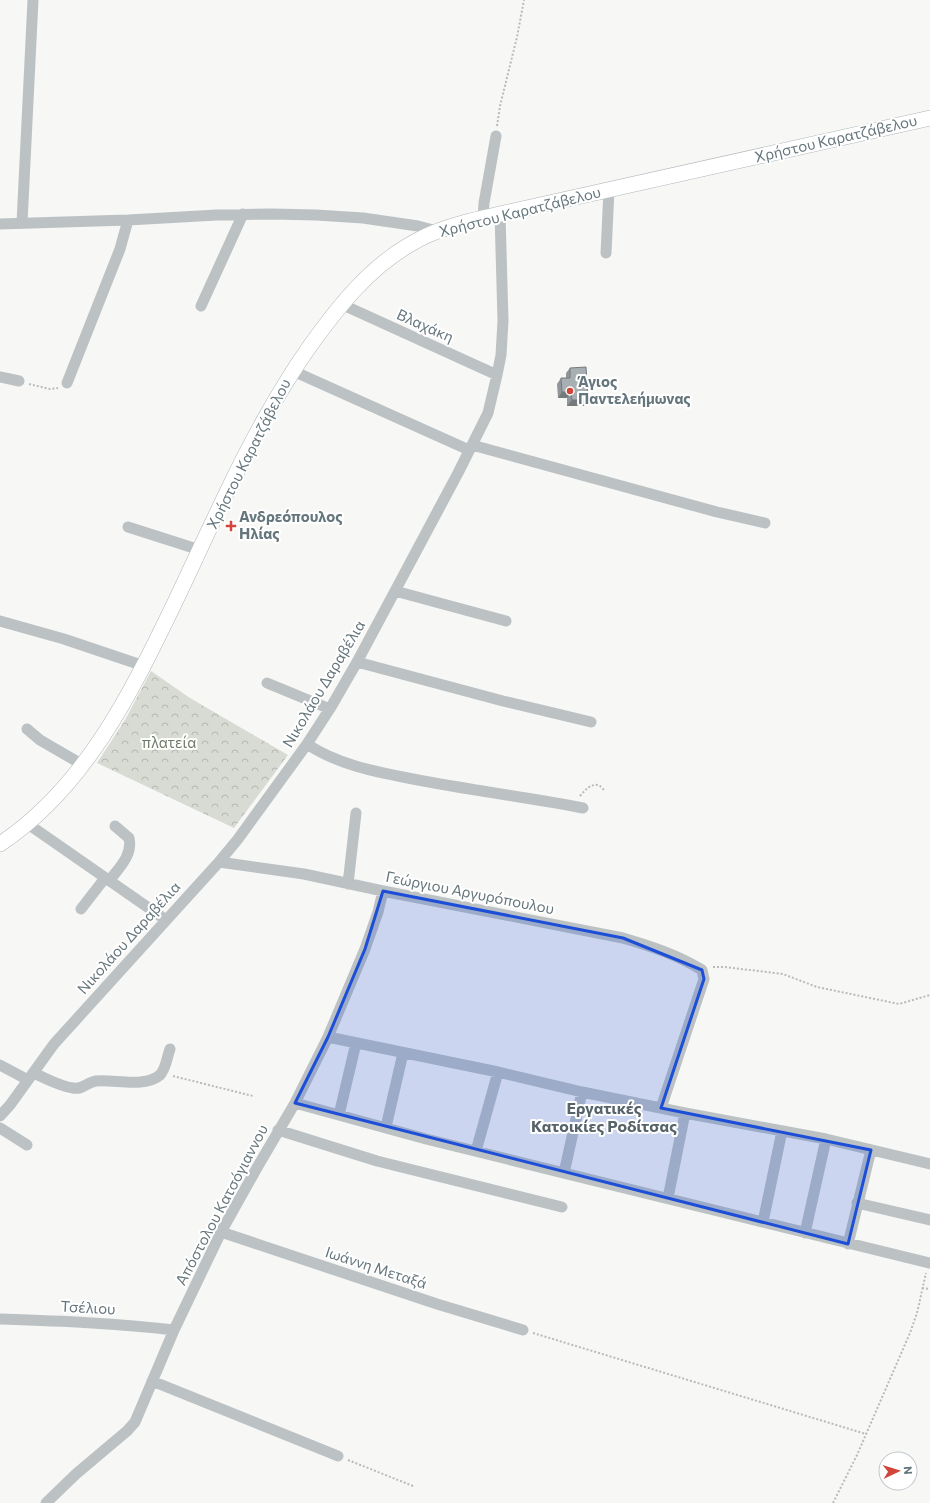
<svg xmlns="http://www.w3.org/2000/svg" width="930" height="1503" viewBox="0 0 930 1503" font-family="Commissioner,sans-serif">
<style>
.park{fill:url(#park-crowns)}
.lines{fill:none;stroke-linecap:round;stroke-linejoin:round}
.secondary-casing{stroke:#afb6b9;stroke-width:16}
.path{stroke:#b7bbbc;stroke-width:2;stroke-dasharray:2 2;stroke-linecap:butt}
.street{stroke:#bcc2c4;stroke-width:11}
.secondary{stroke:#fff;stroke-width:15}
.wall{fill:#90969a}
.shaded-wall{fill:#757a7d}
.building{fill:#a7afb3;stroke:#757a7d}
.marked{fill:#1d4ed8;fill-opacity:0.2;stroke:#1d4ed8;stroke-width:3;stroke-linejoin:round}
.poi-dot{fill:#d1453b;stroke:#fff;stroke-width:1.5}
.labels{text-anchor:middle;stroke-width:4;stroke-linejoin:round;paint-order:stroke}
.street-label{font-size:15px;fill:#65767c;stroke:#fff}
.poi-label{font-size:15px;font-weight:bold;fill:#65767c;stroke:#fff;text-anchor:start}
.park-label{font-size:15px;fill:#6e7a67;stroke:#fff}
.neighbourhood-label{font-size:16px;font-weight:bold;fill:#566368;stroke:#fff}
</style>
<defs>
<pattern id="park-crowns" width="20" height="18" patternUnits="userSpaceOnUse"><rect width="20" height="18" fill="#d8dbd4"/><path d="M2 6a3 3 0 1 1 6 0M12 15a3 3 0 1 1 6 0" fill="none" stroke="#b3b6b1"/></pattern>
</defs>
<rect width="100%" height="100%" fill="#f7f7f5"/>
<path class="park" d="M151,671L190,698L288,755L234,828L97,763L125,720Z"/>
<g class="lines">
<defs>
<path id="secondary" d="M0,844C86,787 132,691 176,600C217,514 255,424 310,346C338,307 368,269 409,245C436,228 469,221 500,214L930,118"/>
</defs>
<use href="#secondary" class="secondary-casing"/>
<path class="path" d="M497,126L500,106L517,37L524,0
M29,384L50,389L58,388
M580,796C586,789 590,784 599,785L605,791
M713,967H725L783,974L817,987L899,1004L930,995
M173,1076L253,1096
M922,1288L930,1289
M533,1333L866,1434
M348,1460L413,1486
M833,1503L857,1455L910,1333L917,1313L926,1273"/>
<path class="street" d="M483,218L484,203L496,136
M22,223L33,0
M0,224L128,220L217,215L272,214L316,215L363,218L418,226L437,231
M606,253L609,190
M341,304L497,375
M201,306L243,214
M293,371L469,450
M0,377L19,381
M67,383L120,249L128,220
M472,445L717,512L765,523
M128,527L200,550
M395,591L506,621
M0,621L64,639L144,666
M357,662L503,701L591,722
M267,683L330,709
M27,729L40,740L83,765
M307,744C338,765 377,772 413,779C469,790 526,797 583,808
M28,824L166,920
M219,862L304,874L383,891L623,938C650,946 678,955 702,970L704,979L661,1108
M109,881C119,868 133,855 129,838L115,826
M348,884L356,813
M81,909L105,878
M328,1037L498,1072L582,1092L685,1113L826,1139L930,1164
M0,1065L28,1080
M33,1073C46,1078 59,1086 73,1088C83,1090 87,1082 96,1081C114,1079 145,1088 160,1075C166,1069 167,1057 170,1049
M295,1103L426,1139L929,1263
M339,1115L356,1043
M0,1116L10,1105L54,1044L219,862L238,839L307,744L331,707L357,662L395,591L458,473L488,413L497,375L501,355L503,321L500,214
M386,1127L403,1053
M0,1128L27,1145
M278,1130L377,1161L562,1207
M476,1151L498,1072
M564,1173L582,1092
M668,1198L685,1113
M857,1203L930,1220
M763,1222L782,1131
M221,1232L437,1304L523,1330
M805,1233L826,1139
M848,1244L871,1150
M0,1319C58,1321 117,1323 174,1330
M152,1381L338,1456
M46,1503L76,1474L127,1431L135,1422L174,1330L221,1232L258,1166L295,1103L328,1037L365,949L378,912L383,891"/>
<use href="#secondary" class="secondary"/>
</g>
<path class="wall" d="M570,368L588,400L584,406H567V398H558L557,384L561,378H566V373Z"/>
<path class="shaded-wall" d="M562,392H571L567,398H558Z
M572,400H588L584,406H567Z"/>
<path class="building" d="M586,367L588,400H572L571,392H562L561,378H570V368Z"/>
<path class="marked" d="M383,891L623,938L702,970L704,979L661,1108L871,1150L848,1244L295,1103L328,1037L365,949Z"/>
<g class="poi-dot">
<circle cx="570" cy="391" r="4"/>
<path d="M229 520h4v4h4v4h-4v4h-4v-4h-4v-4h4z"/>
</g>
<g class="labels">
<g class="street-label">
<text transform="translate(836 139) rotate(-13)" y="5">Χρήστου Καρατζάβελου</text>
<text transform="translate(520 212) rotate(-14)" y="5">Χρήστου Καρατζάβελου</text>
<text transform="translate(425 326) rotate(24)" y="5">Βλαχάκη</text>
<text transform="translate(249 454) rotate(-63)" y="5">Χρήστου Καρατζάβελου</text>
<text transform="translate(324 684) rotate(-59)" y="5">Νικολάου Δαραβέλια</text>
<text transform="translate(470 893) rotate(11)" y="5">Γεώργιου Αργυρόπουλου</text>
<text transform="translate(129 938) rotate(-48)" y="5">Νικολάου Δαραβέλια</text>
<text transform="translate(222 1205) rotate(-62)" y="5">Απόστολου Κατσόγιαννου</text>
<text transform="translate(376 1268) rotate(18)" y="5">Ιωάννη Μεταξά</text>
<text transform="translate(88 1308) rotate(3)" y="5">Τσέλιου</text>
</g>
<g class="poi-label">
<text x="578" y="387">Άγιος<tspan x="578" dy="17">Παντελεήμωνας</tspan></text>
<text x="239" y="522">Ανδρεόπουλος<tspan x="239" dy="17">Ηλίας</tspan></text>
</g>
<g class="park-label">
<text x="169" y="748">πλατεία</text>
</g>
<g class="neighbourhood-label">
<text x="604" y="1114">Εργατικές<tspan x="604" dy="18">Κατοικίες Ροδίτσας</tspan></text>
</g>
</g>
<g transform="translate(898 1471) rotate(86)"><circle r="19" fill="#ffffff" stroke="#c1c8cb"/>
<path d="M0-3L7 15L0 10L-7 15Z" fill="#d1453b"/>
<text y="-6" font-size="11" font-weight="bold" text-anchor="middle" fill="#65767c">N</text>
</g>
</svg>
